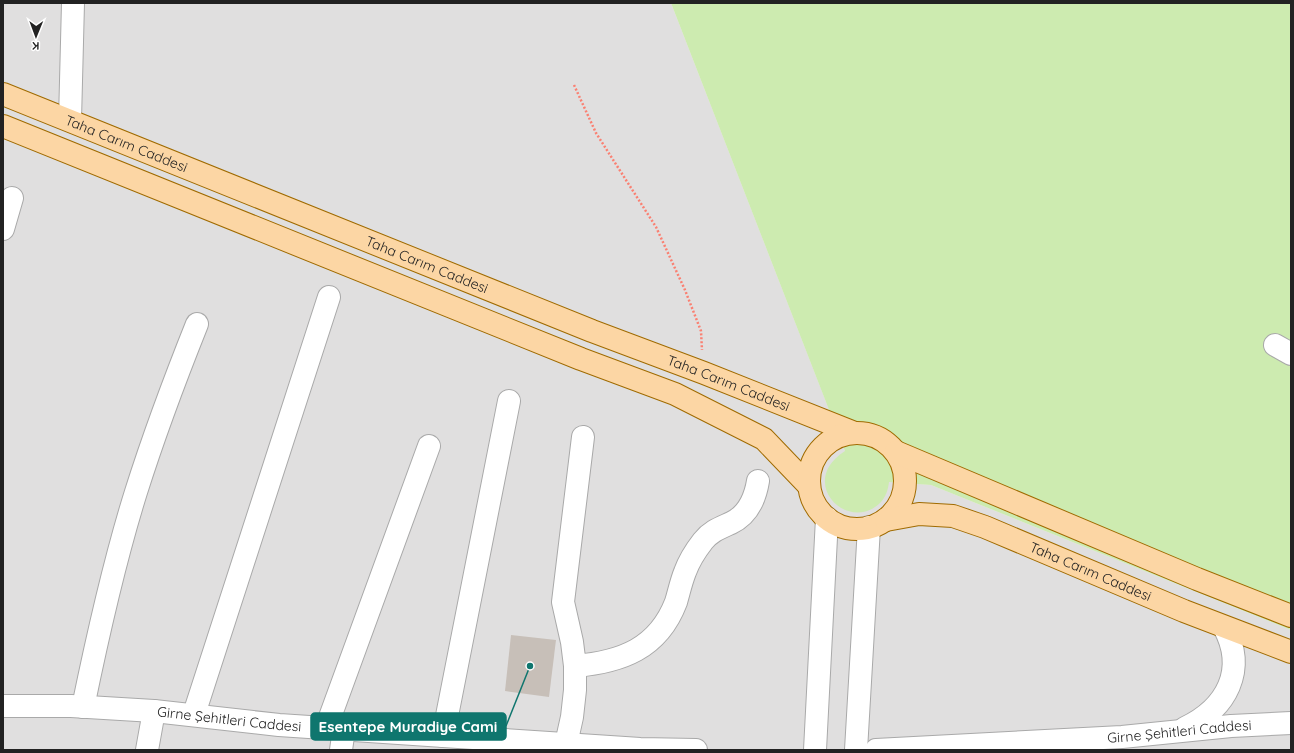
<svg xmlns="http://www.w3.org/2000/svg" width="1294" height="753" viewBox="0 0 1294 753" font-family="Quicksand,sans-serif">
<style>
.residential{fill:#e0dfdf}
.grass{fill:#cdebb0}
.building{fill:#c7bfb8}
.lines{fill:none;stroke-linecap:round;stroke-linejoin:round}
.minor-casing{stroke:#a9a9a9;stroke-width:24}
.tertiary-casing{stroke:#a9a9a9;stroke-width:24}
.primary-casing{stroke:#a06b00;stroke-width:24}
.path{stroke:#fa8072;stroke-width:2.5;stroke-dasharray:2 2;stroke-linecap:butt}
.minor{stroke:#fff;stroke-width:22}
.tertiary{stroke:#fff;stroke-width:22}
.primary{stroke:#fcd6a4;stroke-width:22}
.labels{text-anchor:middle;stroke-width:4;stroke-linejoin:round;paint-order:stroke}
.street-label{font-size:14px;fill:#222;stroke:#fff}
.leader{fill:none;stroke:#0f766e;stroke-width:1.5}
.callout-dot{fill:#0f766e;stroke:#fff;stroke-width:1.5}
.callout{fill:#0f766e;stroke:#0f766e;stroke-width:1.5}
.callout-label{font-size:15px;text-anchor:middle;font-weight:bold;fill:#fff}
</style>
<rect width="100%" height="100%" fill="#f2efe9"/>
<path class="residential" d="M3,3H671L856,479L931,485L1291,630V750H3Z"/>
<path class="grass" d="M671,3H1291V630L931,485L889,482C888,490 886,497 880,503C848,534 796,482 845,451Z"/>
<path class="building" d="M511,635L556,640L549,697L505,691Z"/>
<g class="lines">
<defs>
<path id="minor" d="M70,120L73,3
M3,229L12,198
M1275,345L1291,354
M575,666C621,662 658,649 676,602C679,592 681,582 685,572C689,561 696,550 703,541C711,531 720,528 731,523C748,515 755,499 758,481
M83,707C98,634 114,562 136,492C154,435 175,379 197,324
M194,714L329,297
M326,728L429,446
M443,736L509,401
M566,744L572,717L575,690V666L572,642L563,602L583,437
M147,750L154,711
M341,750L344,729"/>
<g id="tertiary">
<path id="s1" d="M3,706H71L154,711L279,725L640,749L696,750"/>
<path d="M1185,728C1227,708 1247,670 1224,627"/>
<path d="M815,750L827,518"/>
<path d="M856,750L869,527"/>
<path id="s2" d="M876,750L1122,737L1231,726L1291,723"/>
</g>
<g id="primary">
<path id="s3" d="M3,94L592,331L704,373L852,432"/>
<path d="M3,126L581,359L675,394L764,439L809,486"/>
<circle cx="857" cy="481" r="48"/>
<path d="M896,452L1197,579L1291,616"/>
<path id="s4" d="M886,520L919,514L953,516L985,527L1184,611L1291,652"/>
</g>
</defs>
<use href="#minor" class="minor-casing"/>
<use href="#tertiary" class="tertiary-casing"/>
<use href="#primary" class="primary-casing"/>
<path class="path" d="M574,85L596,133L656,227L685,290L701,331L702,350"/>
<use href="#minor" class="minor"/>
<use href="#tertiary" class="tertiary"/>
<use href="#primary" class="primary"/>
</g>
<g class="labels">
<g class="street-label">
<text dy="5" stroke="none"><textPath href="#s3" startOffset="133">Taha Carım Caddesi</textPath></text>
<text dy="5" stroke="none"><textPath href="#s3" startOffset="457">Taha Carım Caddesi</textPath></text>
<text dy="5" stroke="none"><textPath href="#s3" startOffset="781">Taha Carım Caddesi</textPath></text>
<text dy="5" stroke="none"><textPath href="#s4" startOffset="216">Taha Carım Caddesi</textPath></text>
<text dy="5" stroke="none"><textPath href="#s1" startOffset="227">Girne Şehitleri Caddesi</textPath></text>
<text dy="5" stroke="none"><textPath href="#s2" startOffset="304">Girne Şehitleri Caddesi</textPath></text>
</g>
</g>
<path class="leader" d="M530 666L506 726"/>
<circle class="callout-dot" cx="530" cy="666" r="4"/>
<rect class="callout" x="311" y="713" width="195" height="27" rx="4"/>
<g class="callout-label">
<text x="408" y="732">Esentepe Muradiye Cami</text>
</g>
<rect width="1294" height="753" fill="none" stroke="#222222" stroke-width="8"/>
<g transform="translate(36 36) rotate(181)" stroke="#ffffff" stroke-width="3" paint-order="stroke">
<path d="M0-3L7 15L0 10L-7 15Z" fill="#222222"/>
<text y="-6" font-size="11" font-weight="bold" text-anchor="middle" fill="#222222">K</text>
</g>
</svg>
